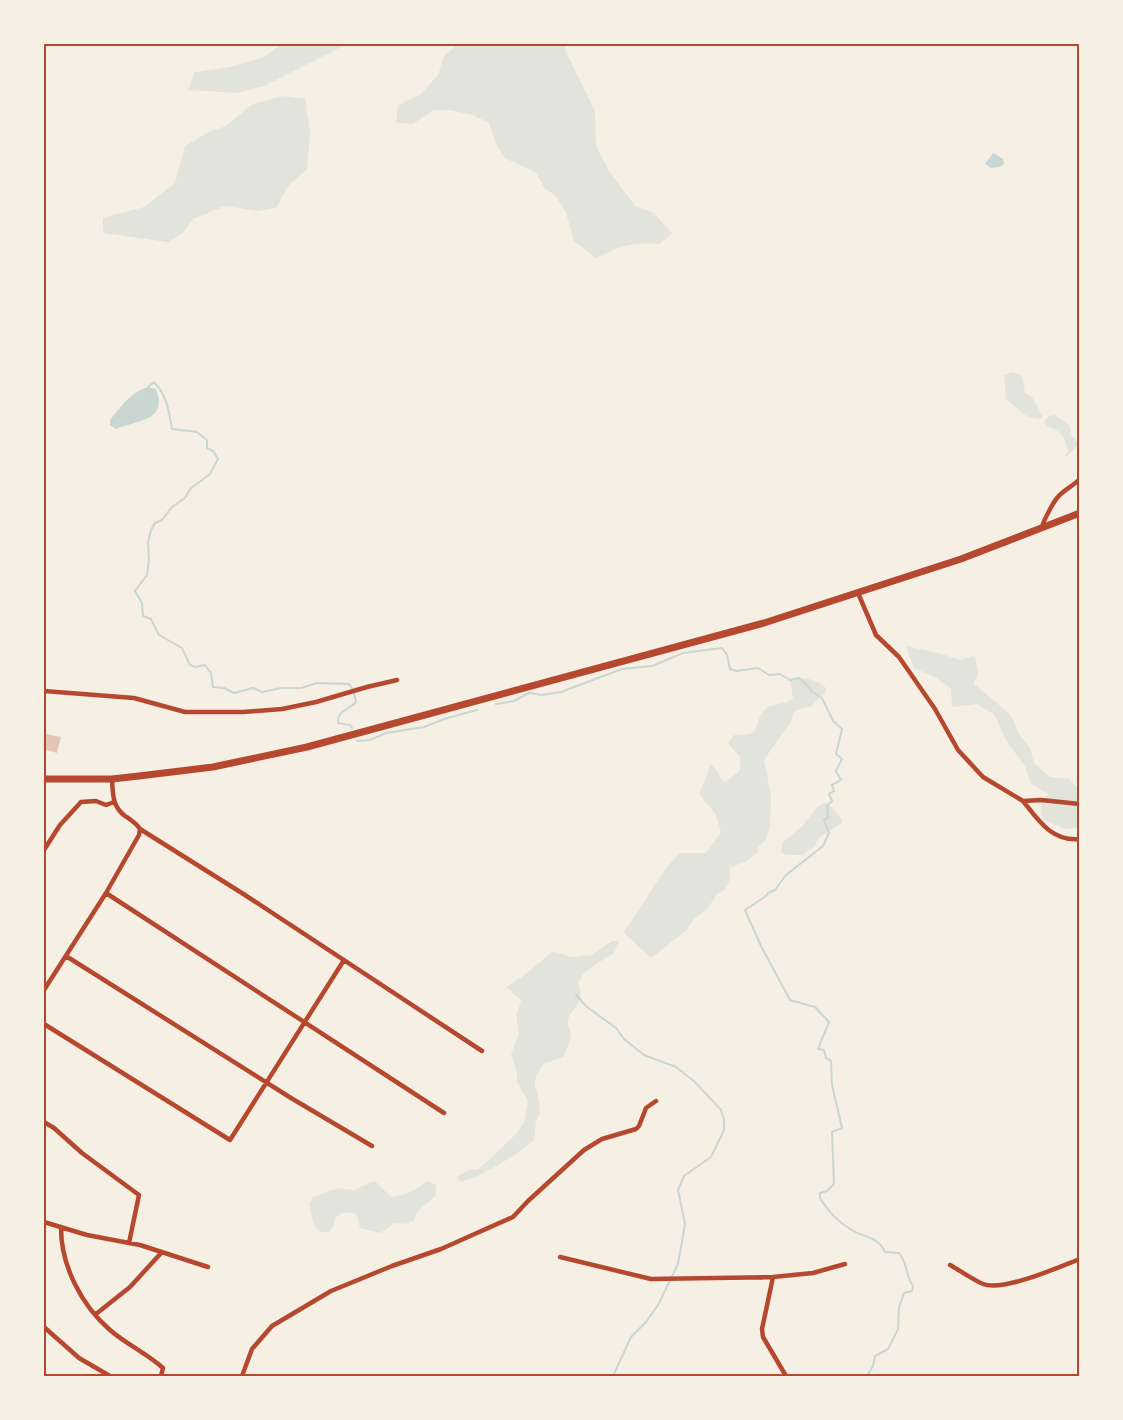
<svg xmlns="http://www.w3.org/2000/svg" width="1123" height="1420" viewBox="0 0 1123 1420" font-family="'Crimson Pro',serif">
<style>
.green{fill:#e2e4dc}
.water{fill:#c9d6d2}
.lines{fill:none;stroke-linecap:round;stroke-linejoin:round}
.stream{stroke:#c9d6d2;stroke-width:2}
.building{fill:#e6c5b7}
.minor{stroke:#b5482f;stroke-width:4.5}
.primary{stroke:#b5482f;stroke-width:7}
.neatline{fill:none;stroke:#b5482f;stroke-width:2}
</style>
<rect width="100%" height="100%" fill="#f6efe4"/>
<path class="green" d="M282,44H347L264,86L237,93L188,90L195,72L229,67L262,58Z
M458,44H565V50L595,111L596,146L609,171L635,206L654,213L672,233L660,244C632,242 622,245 596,258L574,241L566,213L555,195L545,189L536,173L505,158L497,146L489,123L473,115L449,110H433L413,124L396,123L398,105L421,94L438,75L444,56Z
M282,96L305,99L310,132L307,169L289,185L276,208L257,211L225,206L193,219L182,234L168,242L103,233V218L144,207L175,183L185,146L209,132L226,126L251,105Z
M1013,372L1022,376L1025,393L1032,397L1042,416L1041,419C1017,416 1023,410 1006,400L1004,375Z
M1055,415L1070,426L1071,434L1079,444L1067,456H1065L1068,451C1065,437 1060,430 1047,426L1044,421L1049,416Z
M906,646L942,654L960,660L975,656L978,674L974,684L1011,715L1019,734L1030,748L1034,763L1050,777L1069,779L1079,789V828L1064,829L1042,819L1041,806L1048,794L1031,784L1025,766L1007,742L994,714L976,704L952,707L951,689L935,677L914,668Z
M806,678L820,683L826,688L825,692L811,707L802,708L794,712L790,723L764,760L771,795L770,827L766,839L759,846L757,853L748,860L730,868L729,882L724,890L717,894L708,908L693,920L686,931L651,958L623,932C645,906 655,877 680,853H706L721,832L715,813L699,794L711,764L719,774V777L725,782L740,771V757L728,743L734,735C767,737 750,721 767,708C775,702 786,705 793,698L790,680Z
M823,803H827L838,814L843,822L819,838L815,846L803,855H786L781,852L782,843C789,837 796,832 802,826C810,818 813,808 823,803Z
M612,941H619L613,954L596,964L584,973L578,983C587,1010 567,1006 568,1024C568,1027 571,1030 571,1033C571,1041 566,1050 563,1057L543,1064L536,1076L535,1085L539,1101L540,1114L536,1121L534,1140C516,1156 484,1175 461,1182L456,1177L469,1170L479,1169L515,1135L524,1123L528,1101L517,1082V1072L511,1054L519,1034L516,1014L520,1005L521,1000L506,987L526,974L552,952C560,952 567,957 574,957C581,956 583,954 590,956Z
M375,1181L391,1197C406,1195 415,1191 427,1181L436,1185V1195C427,1205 418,1207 414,1220L408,1224L395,1223L380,1233L360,1228L357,1215C348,1211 342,1212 335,1218L333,1227L329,1232C311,1235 313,1217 309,1204L313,1197L339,1188L354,1190Z"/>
<path class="water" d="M993,153L1003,159L1004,164L999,167L991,168L985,164Z
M148,387L156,389C169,422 135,420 116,429L110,425V420C121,406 131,392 148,387Z"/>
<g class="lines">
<path class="stream" d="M148,387L154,382C167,395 169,411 172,429L197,432L207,440V448L213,451L218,459L210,474L190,489L185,498L172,507L162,520L155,523L151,530L148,542L149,559L147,575L135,591L142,603L143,616L151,619L159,635L182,648L190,665L195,667L205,665L211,673L213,687L224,688L234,693L253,688L262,692L281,688H301L317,683L349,684L353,690L356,702C349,710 337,710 338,723L350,725L352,728
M496,704L514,701L529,693L542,695L561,692L622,669L652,666L683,653L722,648L727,655L730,669L736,671L758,668L769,675L780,674L790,680L799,678L808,686L811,691L822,698L833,721L842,729L836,754L842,759L836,771L841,780L832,785L834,791L829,794L832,801L827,806L828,818L824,820L829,833L823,846L786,875L775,890L768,893L766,896L745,910L761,946L790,1000L815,1007L829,1022L818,1049L824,1050L826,1058L831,1061L832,1085L842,1128L832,1132L834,1184L827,1191L820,1193V1198C827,1210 839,1222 850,1229C864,1238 878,1236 885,1252L899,1253C908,1263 905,1275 913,1286L912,1291L904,1293L899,1307L898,1329L888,1349L875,1356L873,1366L867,1376
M357,741L370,740L386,733L424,727L447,718L477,710
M576,995L587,1007L616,1028L624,1039L644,1055L676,1067L695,1082L721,1110L724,1120V1130L711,1157L684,1176L678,1190L685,1224L678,1264L658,1305L646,1322L631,1337L613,1376"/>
</g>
<path class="building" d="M46,734L61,737L57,753L44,749Z"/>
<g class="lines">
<path class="minor" d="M1042,528C1042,523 1053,503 1057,498C1062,491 1073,486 1080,479
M858,593L876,635L899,657L935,709L958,750L983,777L1023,801L1041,800L1080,804
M44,691L134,698L185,712H243L282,709L316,702L367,687L397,680
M1023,801C1038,820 1052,842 1080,839
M140,829L245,895L482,1051
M44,850L60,825L81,802L96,801L106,805L114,802
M106,893L444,1113
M66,956L291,1098L372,1146
M44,990L106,893L139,835L140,829C136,823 131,820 125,816C112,806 113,794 112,779
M44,1024L230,1140L344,960
M44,1122L54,1128L82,1153L139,1195L129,1243
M44,1222L87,1235L140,1245L208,1267
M61,1228C61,1265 81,1305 110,1330C126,1344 146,1353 163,1368L161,1376
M560,1257L651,1279L773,1277L813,1273L845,1264
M950,1265C959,1270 975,1281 983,1284C1003,1292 1059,1267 1080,1259
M773,1277L762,1329L763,1337L786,1376
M96,1314L130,1287L162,1252
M44,1327L79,1358L110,1376
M242,1376L252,1349L272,1326L331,1291L392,1266L441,1249L513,1217L528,1201L584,1150L602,1139L636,1129L639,1126L646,1108L656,1101"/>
<path class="primary" d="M44,779H112L139,776L213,767L307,747L764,623L961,559L1080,513"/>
</g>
<rect width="1123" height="1420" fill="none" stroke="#f6efe4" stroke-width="90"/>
<rect x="45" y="45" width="1033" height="1330" class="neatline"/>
</svg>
